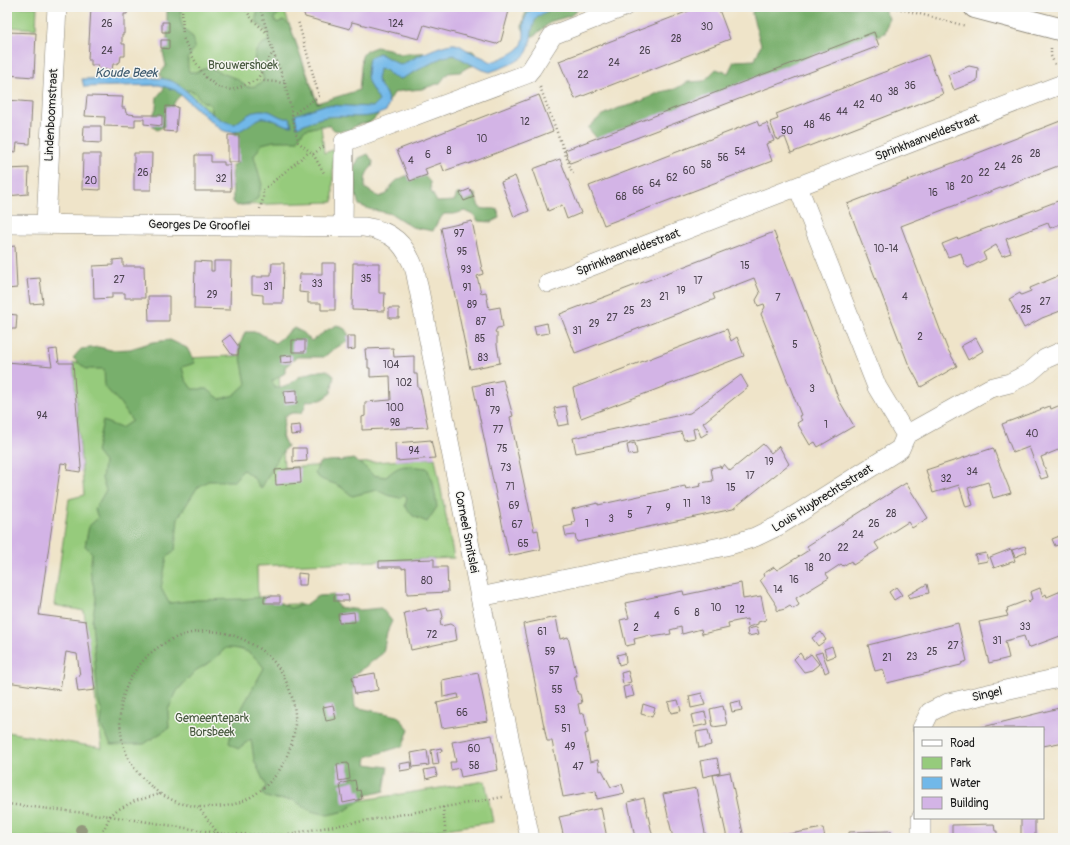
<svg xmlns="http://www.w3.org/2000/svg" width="1070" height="845" viewBox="0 0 1070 845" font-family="Pangolin,sans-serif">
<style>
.green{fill:#96cb7c;stroke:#59744c}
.forest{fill:#78af6c;stroke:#4a6644}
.water{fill:#71b8e9;stroke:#466a82}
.building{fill:#d3b4e6}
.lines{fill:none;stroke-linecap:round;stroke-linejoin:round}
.minor-casing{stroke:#868072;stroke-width:20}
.primary-casing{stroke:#868072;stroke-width:24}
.path{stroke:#868072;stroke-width:2.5;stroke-dasharray:1 3;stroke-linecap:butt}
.minor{stroke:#fff;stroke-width:19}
.primary{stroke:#fff;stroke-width:22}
.tree{fill:#93987d}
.labels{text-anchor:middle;stroke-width:3;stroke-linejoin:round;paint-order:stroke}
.number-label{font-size:10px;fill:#4a424e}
.park-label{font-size:12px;fill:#47593e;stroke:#f6f6f2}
.street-label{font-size:12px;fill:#1c1c1c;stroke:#f6f6f2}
.water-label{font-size:13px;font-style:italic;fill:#3e5a6e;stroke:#f6f6f2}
</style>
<rect width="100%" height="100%" fill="#f6f6f2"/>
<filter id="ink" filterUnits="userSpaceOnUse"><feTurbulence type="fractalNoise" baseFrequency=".025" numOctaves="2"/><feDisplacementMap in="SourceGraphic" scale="8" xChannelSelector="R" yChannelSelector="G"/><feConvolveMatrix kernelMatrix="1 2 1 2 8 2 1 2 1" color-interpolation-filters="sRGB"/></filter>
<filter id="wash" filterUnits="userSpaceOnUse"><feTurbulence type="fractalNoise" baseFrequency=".012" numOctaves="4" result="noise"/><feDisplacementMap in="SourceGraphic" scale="16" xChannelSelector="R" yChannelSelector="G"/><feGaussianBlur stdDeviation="0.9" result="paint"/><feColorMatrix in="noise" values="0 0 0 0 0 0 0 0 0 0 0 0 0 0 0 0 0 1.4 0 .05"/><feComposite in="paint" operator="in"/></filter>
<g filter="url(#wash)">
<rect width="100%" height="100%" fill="#efe4c9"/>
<path class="green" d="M7,7H37L36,29L7,27Z
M174,7H283L319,107L324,153L333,150V202L242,205L239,132L213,115L177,83Z
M278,354L284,468L435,458L454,558L257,566L258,605L300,604L343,803L485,781L493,822L385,838H7V732L102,748L84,611L54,605L69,499L84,495L73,363Z"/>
<path class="forest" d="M167,7H181C180,22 180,28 193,37L195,48C188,56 186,61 189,72H197L207,67L237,79L247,87L255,86L264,81L262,73L255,69C253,54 255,46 270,40L268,37L269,32L257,23L256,18L259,7H281L282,11L274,18L277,23L284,20L290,26L317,103L359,90L362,56L366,51L376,47L389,49L400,54L438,52L452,48L473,51L478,57L476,65L468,67L460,72L448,73L440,83L422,89L401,91L394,93L385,108L371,122L357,125L349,130L340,131L334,130L330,126H320L304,130L297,141H274L262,144L254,156L262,185L257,199L250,203L237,206L233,202L232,165L237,163L238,138L235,133L226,130L213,120L211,105L202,101L194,92L188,90C173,100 172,104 170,123L157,130L153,127L152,119L156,108L157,97L163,90L165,85L160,74L166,66L163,52L167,45Z
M532,7H581L570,16L552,21L534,36H529L525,34L522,27L524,17L527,10Z
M753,7H879L884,9L889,18L885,33L600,142L588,128L601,116L619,108L635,104L660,92L675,89L688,82L704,81L716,69L728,73L734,61L755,60L761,45L752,14Z
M368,154L373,162L372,167C365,172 365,180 365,188L379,197L387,194C393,178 405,176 421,172L430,182L431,191L437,202L454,201L457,194L469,193L475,194L479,207C486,211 492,207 498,210L499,218L491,222L478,221L474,215L465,211L454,214H444L438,221L433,231L412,227L392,214L369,209L359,205L356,195V183L354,168L359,158Z
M337,325L345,329L351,339L331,351L324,357H297L285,367V373L272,381L275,387H285L299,377L313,372L327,370L334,376L331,393L321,400L307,401L302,413H292L285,416L282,437L287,446L278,458L261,489L253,477L243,470L234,481H208L197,488L178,518L175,551L167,557L161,588L169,603L197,600L243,599L269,596L290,608L307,604L318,596L334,595L338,607L360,610L381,608L392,621L387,632L383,653L352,677L355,707L398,716L409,729L403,746L367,757L366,764L388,767L384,791L368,795L345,811L328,815L311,811L293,800L273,799L266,797L262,794L266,786L254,760L251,739L238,749L229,743L233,724L264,668C253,653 245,648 226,648L212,661L195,671L177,691L168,710L169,728L144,744L111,745L101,726L102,712L98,699L92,621L96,598L90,570L92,553L85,546L89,526L98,518L95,509L106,490L102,479L104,462L96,452L103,421L121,428L132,421L120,403L105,387L104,369H86L73,358L81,349L99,347L111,350L130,349L153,342L170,340L187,348L195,363L182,367L185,379L192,389H207L220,399L234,395L246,384L239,347L245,332H258L275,343L294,328L304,333L311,341L329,329Z
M353,459L366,468L373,475L386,477C402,462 406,466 427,468L433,482L437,507L427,522L413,516L405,506L407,498L404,494L400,498L387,495L377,490L352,496C346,491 340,485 332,483C323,480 323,481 315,474L319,463C330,459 342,462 353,459Z"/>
<path class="water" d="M535,7H551L552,9C547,11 539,15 536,19C530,29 533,41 527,52C522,62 500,68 490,72L480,69L454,55L443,57L401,79L393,77L386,70L379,69L377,80L386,94L389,103L386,111C362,122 344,113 321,118C313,120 305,124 297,127L295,115L324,105L373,107L379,101C376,94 370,88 368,81C366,75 368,65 369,58L379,53L400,65C413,59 442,43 455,44C462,45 465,50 471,52C478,56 484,57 491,62C498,60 517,53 521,46C529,33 516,19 535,7Z
M147,78C157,78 169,78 177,84C197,97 210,120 235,124C242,119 253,109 263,110C273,110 280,120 290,118L292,126C281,126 271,116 261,118C258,119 255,121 252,123C240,131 234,136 220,129L175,90L159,85L84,87L82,79Z"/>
<g id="blocks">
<path class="building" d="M91,7H128L127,14H124V34H122V44H125V56H121L120,62L116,64H113L112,70L97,69L98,65H91V60H88Z
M302,7H510L501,41L496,44L424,25L419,39L352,22L350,29L305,17Z
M699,7H718L730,39L575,99L559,61Z
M162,22H169V32H162Z
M7,32L36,33L34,77L7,75Z
M874,32L879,46L570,163L565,150Z
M161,40H169V49L161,48Z
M928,55L943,94L791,153L785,137L777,140L770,122L778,119L776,114Z
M969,66L978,68L977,81L954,90L948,75Z
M539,95L553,131L468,164L467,163L444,171L441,163L425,169L427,175L410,181L397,150Z
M87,96L123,97L122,108H125L126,113L129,114L136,115H162V126L144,124V119H135V127L104,126L105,117L85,116Z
M7,100L32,102L30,144L17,143L16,152L7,151Z
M166,106L178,107L176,132L164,131Z
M1063,120V164L901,226L947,348L957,366L921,387L908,363L847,204Z
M757,121L759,126L767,123L774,141L766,144L772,161L604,225L589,186Z
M84,126H101V143L83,142Z
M228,135H239V162H228Z
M134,153H152L151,190H134Z
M83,154H100V190L82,189Z
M195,155H211V162H224V165H230L231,191H195Z
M560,159L581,213L567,219L562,205L548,211L533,169Z
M29,168L28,194L7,196V169Z
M515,176L529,211L514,217L501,182Z
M470,189L474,197L464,201L460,193Z
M1063,199V223L1050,228L1048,223L1006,239L1011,253L1002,256L996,245L983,253L986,259L968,268L964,263L961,253L948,257L942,244L957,238L958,239Z
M472,221L483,274L477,276L481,293L486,292L489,309L500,307L503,327L497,328L495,332L497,333V345L500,363L470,369L441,228Z
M774,232L839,400L854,426L818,447L815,442L810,445L797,423L802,420L799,416L801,415L761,314L765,307L764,304L758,306L756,300L760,293L754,278L713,294L715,299L575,353L560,314Z
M15,246L17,288L7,289V247Z
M123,259V266H144L145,298H125V293H112V298L94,299L93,266L113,265V260Z
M195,261L211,262V271H214V261H231L230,310L194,309Z
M272,263H284L283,303H263V295L252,294V277H263V275H271Z
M322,263H335V310H321V303H308V293L299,292L300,274H322Z
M353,263H379V293H385L384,311L352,310Z
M1063,274V310L1042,318L1024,328L1009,299L1020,293L1021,295L1031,291L1030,288Z
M40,278L43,303L30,304L27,279Z
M148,296H169V321H149Z
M389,308H399V318H389Z
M8,314L17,315L16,329H7Z
M547,323L549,333L536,335L534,326Z
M727,329L731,341L737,337L744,356L581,418L576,403L573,388Z
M230,335L239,347L238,355H232L222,341Z
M347,336H355V349L347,350Z
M976,338L983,351L968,360L961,346Z
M292,340H305V352H292Z
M393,348L394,357L414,356V374H417L418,388H420L428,427L362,430V417L365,416V402L391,400L390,376L370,377V368H368V359H366L365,349Z
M57,349L59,363H73L81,467L80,472L67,470L68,464L61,463L39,615L86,621L95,690L78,692L76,677L80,676L77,654L66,652L60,690L7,682V362L52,366L49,350Z
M292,355V362L281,363L280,356Z
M741,375L748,387L703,423L709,432L701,437L697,427L693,429L695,438L684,440L681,432L576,453L573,438L690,413Z
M503,380L513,416L510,417L534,531L538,530L541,549L509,556L473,386Z
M297,390V403L285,404L284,391Z
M1063,404V448L1041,457L1048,477L1041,479L1029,447L1013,453L1002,424L1050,406L1051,409Z
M566,406L569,424L558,426L554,408Z
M300,425L301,434L291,435L290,426Z
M431,440L435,458L396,461L395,443Z
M635,443L637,454L629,455L627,445Z
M763,444L771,453L779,446L789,464L733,509L577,542L575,535L566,536L564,527L573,525L572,522H575L572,509L598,503V505L685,486L686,489L701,486L700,483L713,481L711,468L720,466L721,468L724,464L730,471Z
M293,448H306L307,461L293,462Z
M993,448L1011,493L993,498L988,482L968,488L973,505L966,507L959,485L933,493L926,470Z
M300,468L301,483L276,485L275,470Z
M906,483L928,518L912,528L908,522L875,543L879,549L853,565L851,561L843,566L841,564L826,574L829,578L796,598L799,605L793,609L790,606L785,609L777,611V606L760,580L764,577L763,574L774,567L777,570L809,550L807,546Z
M1062,535L1063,543L1055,546L1052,539Z
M1025,546L1027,552L1015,557L1012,550Z
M1011,549L1015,561L994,568L990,557Z
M986,553L988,561L977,563L975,555Z
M434,559V567H447L448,592L407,594L406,568L402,569V567H379V561Z
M298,573L307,574L306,585H298Z
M741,583L743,599L761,596L766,620L758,622V624L748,627L747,619L728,623L729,628L702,634L701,629L682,634L681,627L670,630L671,634L652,637L651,635L634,639L635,644L626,646L620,620L629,618L625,603L683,591L684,595Z
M927,584L929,593L909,598L908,595Z
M896,587L902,595L894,600L889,592Z
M1040,588L1043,596L1046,594L1047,597L1061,591L1063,595V635L1028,648L1024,636L1005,641L1009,658L989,663L979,622L1008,616L1006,611H1008L1007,608L1028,600L1029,603L1030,602V600L1032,599L1030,592Z
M334,595H348L349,601H334Z
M269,596H280V603H264V597H268Z
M426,608L427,611L441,609L443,617L440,621L441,626L450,624L455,627L457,640L411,650L404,613Z
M354,612L355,622L339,623L338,614Z
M556,617L560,639L568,637L577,676H574L578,694H580L582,703L578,704L580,714L584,713L588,733L585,734L590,762L598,760L600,771L602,770L611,787L622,784L625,793L597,799L596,791L563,797L552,741H547L523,624Z
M958,623L967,661L962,663L961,665L887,683L883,669L875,671L868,645Z
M757,627L759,634L748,636L747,629Z
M821,632L826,640L818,646L812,638Z
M832,646L835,656L827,659L824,649Z
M822,652L829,671L825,673L823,667H822L815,654Z
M625,653L626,663L619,665L617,655Z
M800,653L804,659L811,654L819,664L812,670L804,672L794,659Z
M628,671L631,682L623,684L621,673Z
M375,673L378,690L355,694L352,677Z
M478,673L488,721L442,728L437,703L459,698L458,694L443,697L442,680Z
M631,685L634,696L625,698L623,687Z
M702,693L705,705L691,708L689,696Z
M678,700L681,711L671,713L668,702Z
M740,701L742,710L732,712L730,703Z
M643,704L655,708L652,717L641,714Z
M333,705L336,719L326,721L323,707Z
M723,706L727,725L713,727L710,709Z
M1063,707V742L1059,743L1043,746V728H979Z
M705,712L708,724L694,727L691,715Z
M708,730L711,745L699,748L696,732Z
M492,735L498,770L461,777L459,768L451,770L450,762H456L452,742Z
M441,748L442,751L437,753L439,764L433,765L431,750Z
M427,750L429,765L413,767L411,753Z
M717,758L720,773L703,777L700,761Z
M411,762L412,769L400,771L399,764Z
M348,763L350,779L339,781L337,764Z
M435,768L437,776L426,779L424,770Z
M730,772L744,838H727L713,775Z
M355,780L357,791L360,790L362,799L343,803L340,784Z
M696,788L706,838H673L663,794Z
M644,798L653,838H635L628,802Z
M601,808L607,838H564L559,817Z
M1021,818H1035V838H1021Z
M994,824L995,831H997V838H952V825Z
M823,828L825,838H774L773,837Z
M891,831V838H849V832Z"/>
</g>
</g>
<g filter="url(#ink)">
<use href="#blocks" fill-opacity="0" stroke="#868072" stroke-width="1"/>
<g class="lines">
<defs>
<path id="minor" d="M798,187L877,387L906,435
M46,223L57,7
M7,224L364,227C393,231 405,244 415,270L480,597L530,838
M343,227L344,142L527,74L532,68L553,35L624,7
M548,283L1057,86
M480,597L730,545L755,537L778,526L900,449L906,435L990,388L1010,383L1029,373L1045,359L1063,351
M922,728L930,712L948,703L1063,677
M921,818V838"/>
<path id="primary" d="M975,7L1063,30"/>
</defs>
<use href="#minor" class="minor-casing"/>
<use href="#primary" class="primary-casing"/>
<path class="path" d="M182,7L183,38L195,61L205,77L218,87L232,90L257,80L285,83
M244,7L252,19L267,33
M260,7L273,52L285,83L298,142L313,154L324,173
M893,7L966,26
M1051,48V56L1056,67
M257,80L273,52
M540,87L572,172L575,174
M292,115L319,96L298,21
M313,154L326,145
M260,209L263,199V190L309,152
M160,794C147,783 134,772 127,755C122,744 120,730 120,717C122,654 191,610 248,642C263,650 276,661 284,677C298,705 299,729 286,758C276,781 251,803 225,806C216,807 207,807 198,807
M7,804L110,816L224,834L282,835L503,797
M443,807L446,838
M100,838L110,816L117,810L135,801L160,794L179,803L198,807L217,832L220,838"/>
<use href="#minor" class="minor"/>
<use href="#primary" class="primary"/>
</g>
<circle class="tree" cx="81" cy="830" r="6"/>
</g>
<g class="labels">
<g class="number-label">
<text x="107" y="27">26</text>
<text x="396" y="27">124</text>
<text x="707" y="30">30</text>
<text x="676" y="42">28</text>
<text x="107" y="54">24</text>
<text x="645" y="54">26</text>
<text x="614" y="66">24</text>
<text x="583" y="78">22</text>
<text x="910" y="89">36</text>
<text x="893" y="95">38</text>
<text x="876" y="102">40</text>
<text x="859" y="108">42</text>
<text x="842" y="115">44</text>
<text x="825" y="121">46</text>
<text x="525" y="125">12</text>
<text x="809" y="128">48</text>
<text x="787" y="134">50</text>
<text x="482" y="142">10</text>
<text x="449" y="154">8</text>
<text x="740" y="155">54</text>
<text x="1035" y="157">28</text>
<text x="428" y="158">6</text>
<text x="723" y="161">56</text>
<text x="1017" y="163">26</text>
<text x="411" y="164">4</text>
<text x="706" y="168">58</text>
<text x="1000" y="170">24</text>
<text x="689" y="174">60</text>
<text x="143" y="176">26</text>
<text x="984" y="176">22</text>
<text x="672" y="181">62</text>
<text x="221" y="182">32</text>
<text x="967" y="183">20</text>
<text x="91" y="184">20</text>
<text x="655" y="187">64</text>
<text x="950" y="190">18</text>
<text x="638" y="194">66</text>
<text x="933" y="196">16</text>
<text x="621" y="200">68</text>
<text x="459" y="237">97</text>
<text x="886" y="252">10-14</text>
<text x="462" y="255">95</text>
<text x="745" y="269">15</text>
<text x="466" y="273">93</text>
<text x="366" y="282">35</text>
<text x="119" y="283">27</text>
<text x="698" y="284">17</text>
<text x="317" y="287">33</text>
<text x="268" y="290">31</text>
<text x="467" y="291">91</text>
<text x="681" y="294">19</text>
<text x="212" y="298">29</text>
<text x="664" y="300">21</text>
<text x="905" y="300">4</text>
<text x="778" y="301">7</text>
<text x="1045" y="305">27</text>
<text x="646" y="307">23</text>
<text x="472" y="308">89</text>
<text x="1026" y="313">25</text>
<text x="629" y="314">25</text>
<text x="612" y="321">27</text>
<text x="481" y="325">87</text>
<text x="594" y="327">29</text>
<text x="577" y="334">31</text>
<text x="920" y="340">2</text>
<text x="480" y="342">85</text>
<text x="795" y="348">5</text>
<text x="483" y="361">83</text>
<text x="391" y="368">104</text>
<text x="404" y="386">102</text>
<text x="812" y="392">3</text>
<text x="490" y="396">81</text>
<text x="395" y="411">100</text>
<text x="495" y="414">79</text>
<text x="42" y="419">94</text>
<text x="395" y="426">98</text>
<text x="826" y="428">1</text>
<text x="498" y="433">77</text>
<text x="1032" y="437">40</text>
<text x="502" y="452">75</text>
<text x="414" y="454">94</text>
<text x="769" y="465">19</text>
<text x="506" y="471">73</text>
<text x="972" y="475">34</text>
<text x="750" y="479">17</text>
<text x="946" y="482">32</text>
<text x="510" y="490">71</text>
<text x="731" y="491">15</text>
<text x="706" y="504">13</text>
<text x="687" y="507">11</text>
<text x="514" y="509">69</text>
<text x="668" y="511">9</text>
<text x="649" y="514">7</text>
<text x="891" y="517">28</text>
<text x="630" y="518">5</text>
<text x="611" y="522">3</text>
<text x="587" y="527">1</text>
<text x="874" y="527">26</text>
<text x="517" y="528">67</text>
<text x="858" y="538">24</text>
<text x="523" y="547">65</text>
<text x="843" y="551">22</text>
<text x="825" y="561">20</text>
<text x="809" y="571">18</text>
<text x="794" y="583">16</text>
<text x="427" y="584">80</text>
<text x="778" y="593">14</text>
<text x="716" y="611">10</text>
<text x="740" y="613">12</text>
<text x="677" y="615">6</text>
<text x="697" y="616">8</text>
<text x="657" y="619">4</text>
<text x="1025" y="630">33</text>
<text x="636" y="631">2</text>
<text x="542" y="635">61</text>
<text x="432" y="638">72</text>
<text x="997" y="644">31</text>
<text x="953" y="649">27</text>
<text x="550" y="655">59</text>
<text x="932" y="655">25</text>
<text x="912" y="660">23</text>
<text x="887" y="661">21</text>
<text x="554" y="674">57</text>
<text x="557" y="693">55</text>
<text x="560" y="713">53</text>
<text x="462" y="716">66</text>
<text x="566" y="732">51</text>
<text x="570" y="750">49</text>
<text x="474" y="752">60</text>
<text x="474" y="769">58</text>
<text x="578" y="770">47</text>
</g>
<g class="park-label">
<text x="243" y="69">Brouwershoek</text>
<text x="212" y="722">Gemeentepark<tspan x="212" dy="14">Borsbeek</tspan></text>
</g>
<g class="street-label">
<text transform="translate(51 115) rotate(-87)" y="4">Lindenboomstraat</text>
<text transform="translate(927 137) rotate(-21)" y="4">Sprinkhaanveldestraat</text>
<text transform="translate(199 225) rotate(1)" y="4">Georges De Grooflei</text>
<text transform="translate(628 252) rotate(-21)" y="4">Sprinkhaanveldestraat</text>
<text transform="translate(822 498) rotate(-32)" y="4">Louis Huybrechtsstraat</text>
<text transform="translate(467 532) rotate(79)" y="4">Corneel Smitslei</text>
<text transform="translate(987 694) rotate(-13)" y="4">Singel</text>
</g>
<g class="water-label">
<text x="126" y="77">Koude Beek</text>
</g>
</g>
<rect width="1070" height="845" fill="none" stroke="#f6f6f2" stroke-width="24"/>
<rect x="914" y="727" width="130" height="92" fill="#f6f6f2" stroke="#9f9f9c"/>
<rect x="922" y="740" width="20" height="6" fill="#ffffff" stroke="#9f9f9c"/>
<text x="950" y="747" font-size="12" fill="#1c1c1c">Road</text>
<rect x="922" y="757" width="20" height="12" fill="#96cb7c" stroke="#9f9f9c"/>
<text x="950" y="767" font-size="12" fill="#1c1c1c">Park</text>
<rect x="922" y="777" width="20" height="12" fill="#71b8e9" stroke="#9f9f9c"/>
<text x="950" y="787" font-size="12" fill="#1c1c1c">Water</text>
<rect x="922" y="797" width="20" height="12" fill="#d3b4e6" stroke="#9f9f9c"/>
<text x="950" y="807" font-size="12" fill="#1c1c1c">Building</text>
</svg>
